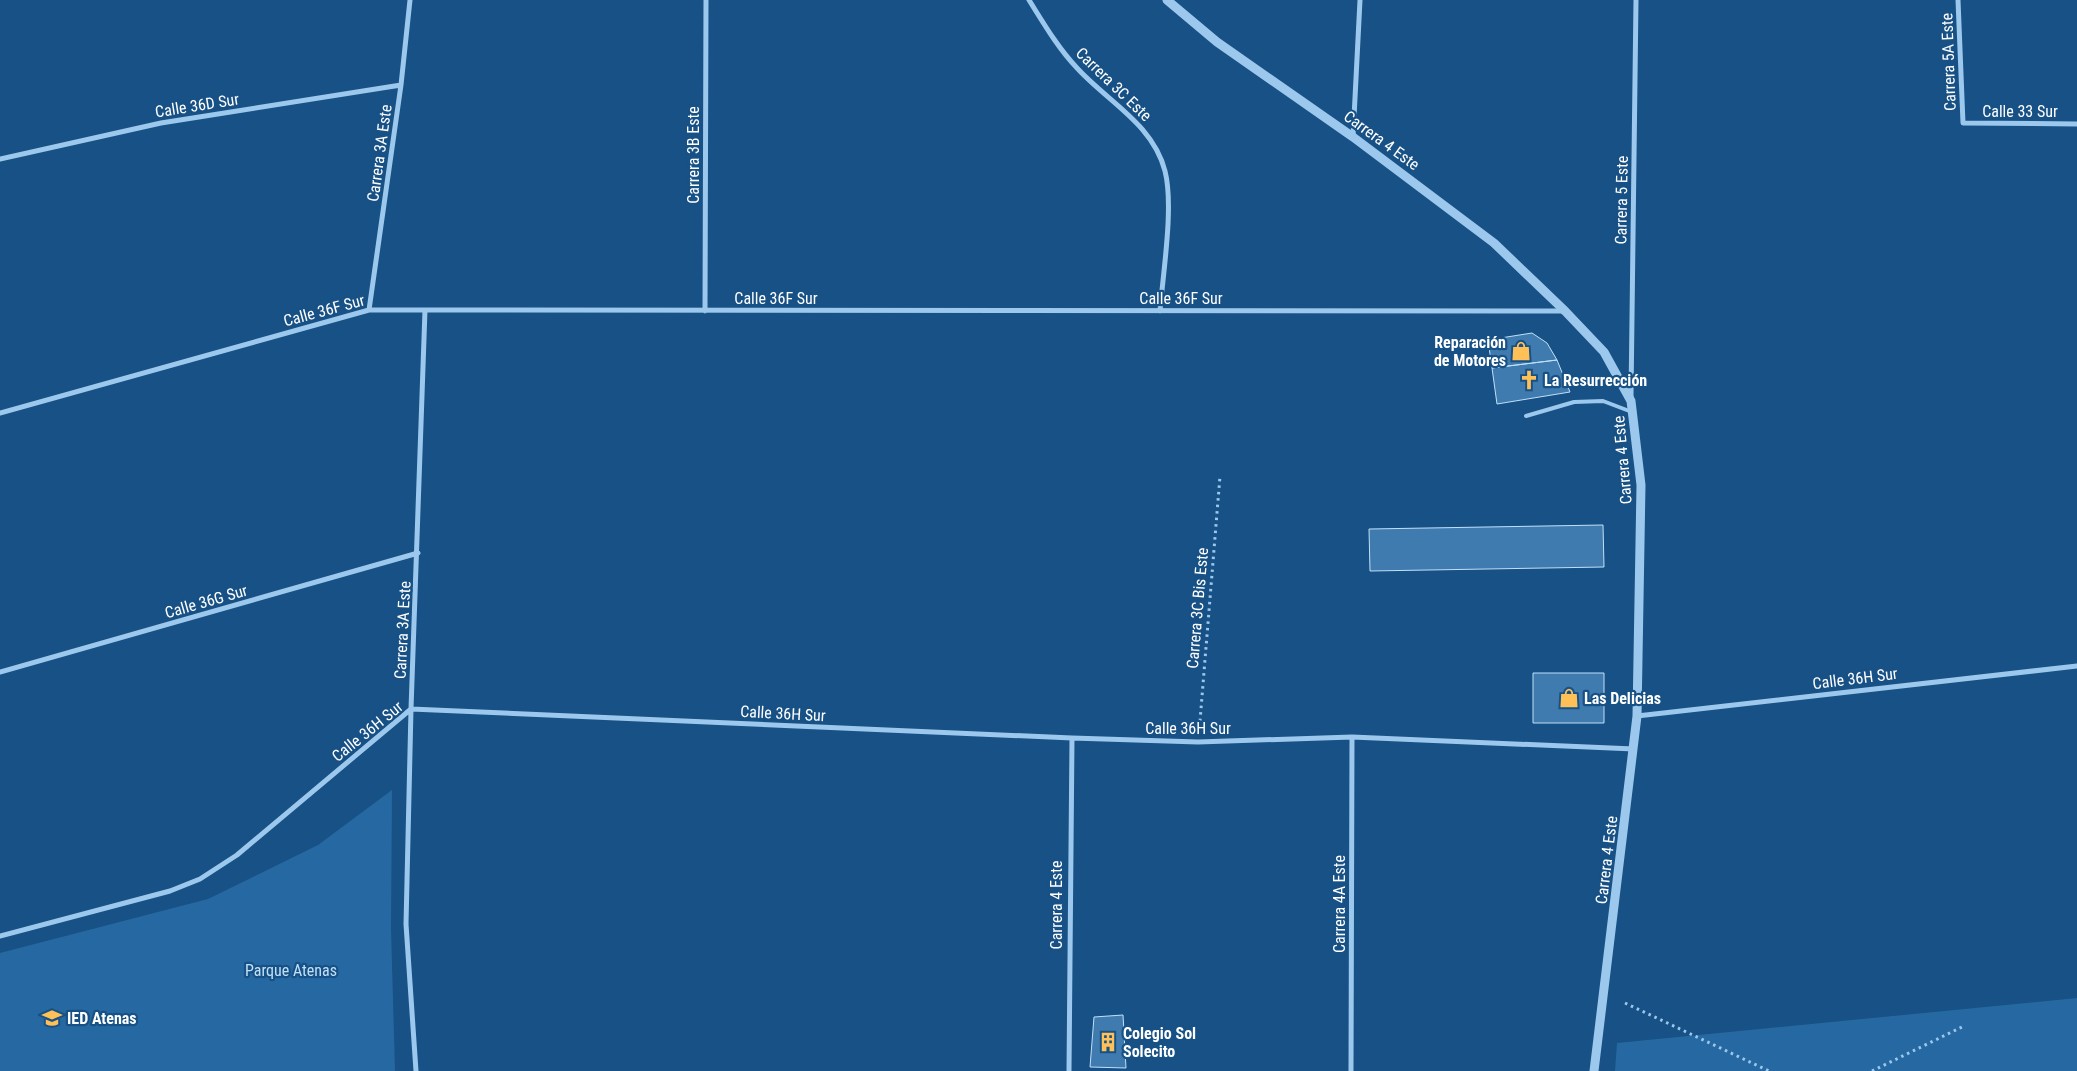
<svg xmlns="http://www.w3.org/2000/svg" width="2077" height="1071" viewBox="0 0 2077 1071" font-family="'Roboto Condensed',sans-serif">
<style>
.green{fill:#2669a2}
.building{fill:#3f7baf;stroke:#c1e0fa}
.lines{fill:none;stroke-linecap:round;stroke-linejoin:round}
.path{stroke:#9cc8ed;stroke-width:3;stroke-dasharray:2.5 4;stroke-linecap:butt}
.service{stroke:#9cc8ed;stroke-width:4}
.minor{stroke:#9cc8ed;stroke-width:5}
.tertiary{stroke:#9cc8ed;stroke-width:9}
.labels{text-anchor:middle;stroke-width:4.5;stroke-linejoin:round;paint-order:stroke}
.street-label{font-size:16px;fill:#fff;stroke:#175185}
.poi-label{font-size:16px;font-weight:bold;fill:#fff;stroke:#175185;text-anchor:start}
.park-label{font-size:16px;fill:#c1e0fa;stroke:#175185}
</style>
<rect width="100%" height="100%" fill="#175185"/>
<path class="green" d="M392,790L391,929L395,1071H0V953L208,899L318,845Z
M2077,998V1071H1615L1617,1043Z"/>
<path class="building" d="M1532,333L1547,343L1557,360L1492,368L1488,340Z
M1557,360L1570,392L1497,404L1492,368Z
M1603,525L1604,567L1370,571L1369,529Z
M1533,673H1604V723H1533Z
M1123,1015L1126,1068L1090,1067L1094,1017Z"/>
<g class="lines">
<path class="path" d="M1200,721L1220,476
M1625,1003L1769,1071
M1872,1071L1964,1026"/>
<path class="service" d="M1526,416L1574,402L1603,401L1632,412"/>
<path class="minor" d="M1029,0C1044,24 1058,48 1077,68C1108,102 1153,124 1165,171C1174,206 1163,273 1160,311
M1958,0L1963,123L2077,124
M1353,137L1360,0
M0,159L161,123L401,85
M369,310L401,85L410,0
M705,311L706,0
M1631,397L1636,0
M0,413L369,310L1565,311
M0,672L418,553
M1637,716L2077,666
M0,936L170,891L200,879L237,855L411,709L1072,738L1198,742L1352,737L1634,749
M416,1071L406,924L411,709L425,310
M1069,1071L1072,738
M1351,1071L1352,737"/>
<path class="tertiary" d="M1167,0L1217,42L1353,137L1494,243L1565,311L1604,352L1631,401L1641,485L1637,716L1594,1071"/>
</g>
<defs>
<symbol id="shop-bare" viewBox="-9 -9 18 18"><path d="M-5-2.5h2.3a2.7 3.5 0 0 1 5.4 0H5L5.5 6h-11ZM-1.5-2.5h3a1.5 2.3 0 0 0-3 0Z" fill="#ffc058" stroke="#175185" stroke-width="2.5" paint-order="stroke"/></symbol>
<symbol id="church-bare" viewBox="-9 -9 18 18"><path d="M-1.2-6h2.4v3.5h3.3v2.4h-3.3V6h-2.4V-.1h-3.3v-2.4h3.3Z" fill="#ffc058" stroke="#175185" stroke-width="2.5" paint-order="stroke"/></symbol>
<symbol id="school-bare" viewBox="-9 -9 18 18"><path d="M0-5L7-2L0 1L-7-2ZM-4 1L0 2.5L4 1V4Q0 6-4 4Z" fill="#ffc058" stroke="#175185" stroke-width="2.5" paint-order="stroke"/></symbol>
<symbol id="building-bare" viewBox="-9 -9 18 18"><path d="M-4-6H4V6H1V3H-1V6H-4ZM-2.5-4.3h1.7v1.8h-1.7ZM.8-4.3h1.7v1.8H.8ZM-2.5-1h1.7V.8h-1.7ZM.8-1h1.7V.8H.8Z" fill="#ffc058" stroke="#175185" stroke-width="2.5" paint-order="stroke"/></symbol>
</defs>
<g fill-rule="evenodd">
<use href="#shop-bare" x="1507" y="337" width="28" height="28"/>
<use href="#church-bare" x="1515" y="366" width="28" height="28"/>
<use href="#shop-bare" x="1555" y="684" width="28" height="28"/>
<use href="#school-bare" x="38" y="1004" width="28" height="28"/>
<use href="#building-bare" x="1094" y="1028" width="28" height="28"/>
</g>
<g class="labels">
<g class="street-label">
<text transform="translate(1948 62) rotate(-92)" y="6">Carrera 5A Este</text>
<text transform="translate(1114 84) rotate(44)" y="6">Carrera 3C Este</text>
<text transform="translate(197 105) rotate(-9)" y="6">Calle 36D Sur</text>
<text x="2020" y="117">Calle 33 Sur</text>
<text transform="translate(1382 140) rotate(36)" y="6">Carrera 4 Este</text>
<text transform="translate(379 153) rotate(-82)" y="6">Carrera 3A Este</text>
<text transform="translate(693 155) rotate(-90)" y="6">Carrera 3B Este</text>
<text transform="translate(1621 200) rotate(-89)" y="6">Carrera 5 Este</text>
<text x="776" y="304">Calle 36F Sur</text>
<text x="1181" y="304">Calle 36F Sur</text>
<text transform="translate(324 310) rotate(-15)" y="6">Calle 36F Sur</text>
<text transform="translate(1622 460) rotate(-95)" y="6">Carrera 4 Este</text>
<text transform="translate(206 601) rotate(-16)" y="6">Calle 36G Sur</text>
<text transform="translate(1197 608) rotate(-85)" y="6">Carrera 3C Bis Este</text>
<text transform="translate(402 630) rotate(-87)" y="6">Carrera 3A Este</text>
<text transform="translate(1855 678) rotate(-7)" y="6">Calle 36H Sur</text>
<text transform="translate(783 713) rotate(3)" y="6">Calle 36H Sur</text>
<text x="1188" y="734">Calle 36H Sur</text>
<text transform="translate(367 731) rotate(-39)" y="6">Calle 36H Sur</text>
<text transform="translate(1606 860) rotate(-83)" y="6">Carrera 4 Este</text>
<text transform="translate(1339 904) rotate(-90)" y="6">Carrera 4A Este</text>
<text transform="translate(1056 905) rotate(-90)" y="6">Carrera 4 Este</text>
</g>
<g class="poi-label">
<text x="1506" y="348" text-anchor="end">Reparación<tspan x="1506" dy="18">de Motores</tspan></text>
<text x="1544" y="386">La Resurrección</text>
<text x="1584" y="704">Las Delicias</text>
<text x="67" y="1024">IED Atenas</text>
<text x="1123" y="1039">Colegio Sol<tspan x="1123" dy="18">Solecito</tspan></text>
</g>
<g class="park-label">
<text x="291" y="976">Parque Atenas</text>
</g>
</g>
</svg>
